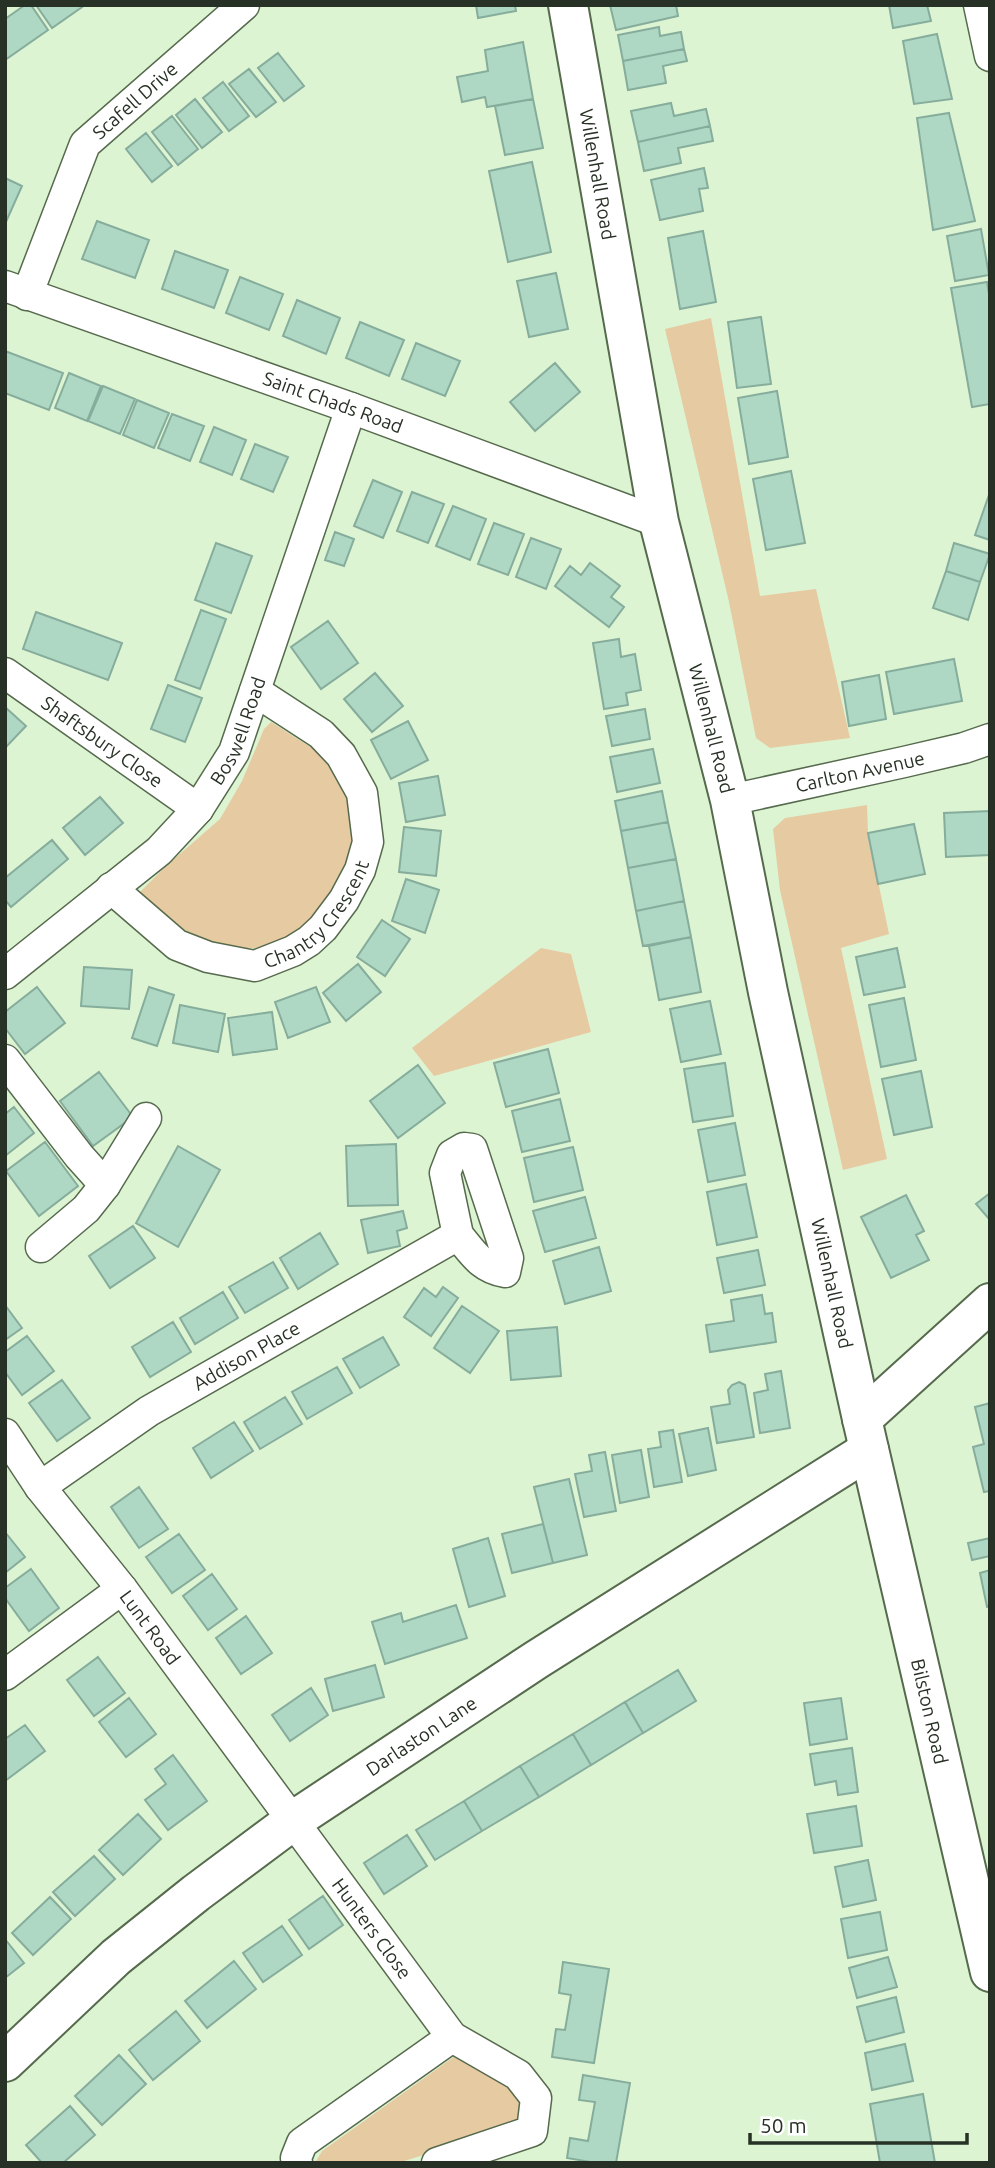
<svg xmlns="http://www.w3.org/2000/svg" width="995" height="2168" viewBox="0 0 995 2168" font-family="Ubuntu,sans-serif">
<style>
.green{fill:#e6caa1}
.building{fill:#aed7c4;stroke:#86ad9c;stroke-width:2}
.lines{fill:none;stroke-linecap:round;stroke-linejoin:round}
.minor-casing{stroke:#566a4d;stroke-width:33}
.tertiary-casing{stroke:#566a4d;stroke-width:42}
.secondary-casing{stroke:#566a4d;stroke-width:42}
.minor{stroke:#fff;stroke-width:30}
.tertiary{stroke:#fff;stroke-width:38}
.secondary{stroke:#fff;stroke-width:38}
.labels{text-anchor:middle;stroke-width:7;stroke-linejoin:round;paint-order:stroke}
.street-label{font-size:19px;fill:#283125;stroke:#fff}
</style>
<rect width="100%" height="100%" fill="#ddf4d3"/>
<path class="green" d="M711,318L760,596L816,589L850,738L770,748L756,738L729,602L665,329Z
M271,722L334,762L355,803L356,847L346,884L307,927L268,947L239,949L203,939L164,920L137,895L166,866L220,819L242,781L264,729Z
M867,805L868,833L889,934L841,948L887,1159L843,1170L780,890L773,829L785,818Z
M541,948L571,954L591,1032L434,1076L412,1048Z
M455,2056L472,2063L514,2090L524,2104L522,2119L512,2127L398,2163H315L322,2151Z"/>
<path class="building" d="M25,5H31L48,30L5,60V19Z
M36,5H85L52,28Z
M476,5H515L516,11L478,18Z
M610,5H676L678,16L616,30Z
M889,5H927L931,21L893,28Z
M659,27L660,36L681,32L684,49L623,61L618,35Z
M937,34L952,99L914,104L903,41Z
M523,42L533,99L487,107L485,97L462,102L457,77L488,71L485,50Z
M684,49L687,61L663,66L666,83L628,90L623,61Z
M278,53L304,86L284,101L258,68Z
M249,69L276,102L256,117L229,84Z
M223,82L249,116L229,131L203,98Z
M195,99L222,132L202,148L176,115Z
M533,99L543,148L505,155L495,106Z
M671,103L674,116L706,109L710,126L638,142L631,111Z
M949,113L975,221L933,230L917,118Z
M172,116L198,149L178,165L152,132Z
M710,126L713,141L678,148L681,163L644,171L638,142Z
M146,133L172,166L152,182L126,149Z
M532,162L551,252L508,262L489,171Z
M704,168L708,188L699,189L703,211L660,220L651,180Z
M5,178L22,186L5,224Z
M97,221L149,240L135,278L82,259Z
M981,229L989,275L955,281L947,236Z
M703,231L716,302L680,309L668,238Z
M175,251L228,270L214,308L162,289Z
M556,273L568,329L529,337L517,281Z
M240,277L283,294L269,330L226,313Z
M987,282L990,300V404L972,407L951,288Z
M297,300L340,318L326,354L283,336Z
M761,317L771,384L737,388L728,322Z
M360,322L404,340L389,376L346,358Z
M416,343L460,361L445,396L402,379Z
M5,351L63,373L49,410L5,393Z
M555,363L580,392L535,431L510,402Z
M69,373L101,386L87,421L55,408Z
M103,386L135,399L120,434L88,421Z
M777,391L788,457L749,464L738,398Z
M137,400L169,413L154,448L123,435Z
M172,414L204,426L190,461L158,448Z
M214,427L246,440L232,475L200,462Z
M255,444L288,457L273,492L241,479Z
M791,471L805,543L766,550L753,479Z
M373,480L402,492L383,538L354,526Z
M412,492L444,504L428,543L397,531Z
M990,492V540L975,535Z
M453,506L486,519L470,560L436,546Z
M494,523L524,534L508,575L478,564Z
M335,532L354,539L344,566L325,560Z
M531,538L561,549L546,589L516,577Z
M216,543L252,556L231,613L195,600Z
M954,543L990,554L980,582L946,571Z
M590,563L620,586L611,597L624,607L609,627L555,586L570,566L581,575Z
M946,571L980,582L968,620L933,608Z
M201,610L226,619L200,689L175,680Z
M36,612L122,643L108,680L23,649Z
M328,621L358,663L321,689L291,647Z
M619,639L621,657L635,654L641,690L626,693L628,705L604,709L593,643Z
M954,659L962,701L894,714L886,672Z
M375,673L403,706L372,732L344,699Z
M879,675L886,719L849,726L842,682Z
M168,685L202,698L185,742L151,729Z
M5,707L26,726L5,748Z
M645,709L650,739L612,746L606,716Z
M408,721L428,760L391,779L371,740Z
M653,749L660,783L617,792L610,757Z
M438,776L445,815L406,822L399,783Z
M662,791L668,822L621,831L615,801Z
M100,797L123,823L85,855L63,828Z
M990,811V855L946,857L944,813Z
M668,822L676,859L628,868L621,831Z
M914,824L925,874L878,884L868,833Z
M404,827L441,831L436,876L399,872Z
M52,840L68,859L11,907L5,900V878Z
M676,859L684,901L636,911L628,868Z
M406,879L439,890L425,933L392,921Z
M684,901L691,937L643,946L636,911Z
M382,920L410,939L385,976L357,957Z
M691,937L701,992L659,1000L649,946Z
M897,948L905,987L864,995L856,957Z
M358,964L381,992L346,1021L323,993Z
M84,967L132,970L129,1009L81,1006Z
M37,987L65,1023L25,1054L5,1028V1012Z
M149,987L174,995L157,1046L132,1038Z
M316,987L330,1022L288,1038L275,1002Z
M904,998L916,1060L881,1067L869,1005Z
M710,1001L721,1054L681,1062L670,1009Z
M180,1005L225,1014L218,1052L173,1043Z
M272,1012L277,1049L233,1055L228,1018Z
M548,1049L559,1093L506,1107L494,1063Z
M725,1063L733,1116L693,1122L684,1069Z
M418,1065L445,1103L398,1138L370,1101Z
M921,1071L932,1127L894,1135L882,1079Z
M99,1072L133,1117L93,1146L60,1101Z
M560,1099L570,1141L522,1152L512,1111Z
M14,1107L34,1133L5,1156V1114Z
M735,1123L745,1175L708,1182L698,1130Z
M45,1142L78,1186L39,1216L6,1171Z
M396,1144L398,1205L348,1206L346,1146Z
M178,1146L220,1170L178,1247L136,1223Z
M573,1147L583,1190L534,1202L524,1158Z
M746,1184L757,1237L717,1245L707,1192Z
M990,1193V1220L976,1204Z
M906,1195L924,1231L916,1235L929,1260L891,1278L861,1217Z
M585,1197L596,1238L545,1252L533,1211Z
M403,1211L407,1228L397,1231L400,1246L368,1253L361,1220Z
M133,1226L155,1258L110,1288L89,1256Z
M320,1233L338,1264L298,1289L280,1258Z
M599,1247L611,1291L565,1304L553,1261Z
M758,1250L765,1285L724,1293L717,1258Z
M273,1262L288,1288L245,1313L229,1287Z
M443,1287L458,1298L431,1336L404,1317L424,1288L436,1297Z
M223,1292L238,1318L195,1344L180,1318Z
M762,1295L765,1314L772,1313L776,1342L710,1352L706,1325L734,1321L731,1300Z
M5,1305L22,1328L5,1340Z
M462,1306L499,1331L470,1373L434,1348Z
M173,1322L191,1352L150,1377L132,1347Z
M557,1327L561,1376L511,1380L507,1331Z
M27,1336L54,1371L22,1395L5,1372V1352Z
M383,1337L399,1365L360,1388L343,1359Z
M337,1367L352,1393L307,1419L292,1392Z
M781,1371L790,1428L760,1433L754,1393L768,1390L765,1374Z
M62,1380L90,1418L57,1441L29,1403Z
M739,1382L745,1385L754,1437L717,1443L711,1407L730,1404L728,1390L732,1385Z
M285,1397L302,1424L260,1449L244,1422Z
M990,1403V1491L984,1492L973,1447L984,1444L975,1407Z
M234,1422L253,1451L211,1478L193,1448Z
M708,1428L716,1470L688,1476L679,1434Z
M673,1430L682,1482L654,1487L648,1449L661,1447L659,1432Z
M641,1450L649,1497L620,1503L612,1455Z
M605,1452L616,1511L584,1517L575,1474L592,1471L589,1455Z
M569,1479L587,1555L553,1563L534,1487Z
M139,1487L168,1529L139,1548L111,1507Z
M543,1524L553,1563L512,1573L502,1534Z
M5,1532L25,1557L5,1573Z
M179,1534L205,1570L172,1593L146,1557Z
M488,1538L505,1596L469,1607L453,1549Z
M990,1538V1556L972,1560L968,1543Z
M31,1569L59,1608L29,1631L5,1598V1588Z
M990,1570V1606L987,1607L980,1573Z
M212,1574L237,1609L208,1630L183,1596Z
M456,1605L467,1638L385,1664L372,1622L401,1613L403,1622Z
M246,1616L272,1653L241,1674L216,1638Z
M98,1657L125,1693L94,1716L67,1680Z
M375,1665L384,1697L333,1711L325,1679Z
M678,1670L696,1701L643,1733L625,1702Z
M311,1688L328,1715L290,1741L272,1715Z
M129,1698L156,1734L126,1757L99,1722Z
M841,1698L847,1739L810,1745L804,1703Z
M625,1702L643,1733L591,1765L573,1734Z
M25,1725L45,1751L5,1781V1739Z
M573,1734L591,1765L539,1797L520,1766Z
M852,1748L858,1792L838,1795L836,1781L815,1785L810,1754Z
M173,1755L207,1801L168,1830L145,1800L166,1784L155,1769Z
M520,1766L539,1797L482,1831L464,1801Z
M464,1801L482,1831L435,1860L416,1830Z
M856,1806L862,1846L814,1853L807,1814Z
M138,1814L161,1839L123,1875L99,1850Z
M407,1835L427,1866L384,1894L364,1863Z
M94,1856L115,1879L75,1916L53,1892Z
M868,1860L876,1900L843,1907L835,1867Z
M323,1896L343,1925L309,1949L289,1920Z
M50,1897L71,1919L33,1955L12,1933Z
M880,1912L887,1950L848,1958L841,1919Z
M282,1926L302,1955L263,1982L243,1953Z
M5,1939L24,1963L5,1978Z
M888,1957L897,1987L857,1998L849,1968Z
M234,1961L256,1989L207,2028L185,2001Z
M563,1962L609,1969L594,2063L552,2057L556,2029L565,2030L571,1995L559,1993Z
M896,1997L904,2032L866,2042L857,2007Z
M176,2011L200,2041L153,2080L129,2050Z
M905,2044L913,2081L872,2090L865,2053Z
M119,2055L146,2084L102,2125L75,2096Z
M583,2075L630,2083L616,2163H596L567,2158L570,2138L588,2141L595,2102L579,2100Z
M923,2094L935,2163H880L870,2104Z
M70,2106L95,2135L63,2163H42L26,2145Z"/>
<g class="lines">
<defs>
<g id="minor">
<path d="M979,5L990,56"/>
<path id="s1" d="M5,286L351,408L659,522"/>
<path id="s2" d="M27,295L85,144L244,5"/>
<path id="s3" d="M5,673L198,809"/>
<path id="s4" d="M730,800L904,762L964,748L990,739"/>
<path id="s5" d="M111,888L177,945L208,957L255,966L293,951L309,941L323,928L344,900L360,870L368,842L362,793L341,755L321,734L255,691"/>
<path id="s6" d="M5,974L159,851L198,809L234,752L351,408"/>
<path d="M5,1060L79,1156L105,1185"/>
<path d="M41,1247L86,1209L105,1185L146,1118"/>
<path id="s7" d="M5,1434L40,1487L122,1589L452,2037L518,2075L536,2098L532,2131L437,2163"/>
<path id="s8" d="M40,1487L149,1411L458,1235L445,1173L452,1155L464,1148L472,1149L508,1258L505,1272C481,1268 473,1253 458,1235"/>
<path d="M5,1675L122,1589"/>
<path d="M297,2163L296,2158L302,2143L452,2037"/>
</g>
<g id="tertiary">
<path d="M862,1419L990,1303"/>
<path id="s9" d="M5,2062L116,1957L196,1893L294,1820L536,1660L869,1450"/>
</g>
<g id="secondary">
<path id="s10" d="M568,5L659,522L730,800L768,992L862,1419L990,1972"/>
</g>
</defs>
<use href="#minor" class="minor-casing"/>
<use href="#tertiary" class="tertiary-casing"/>
<use href="#secondary" class="secondary-casing"/>
<use href="#minor" class="minor"/>
<use href="#tertiary" class="tertiary"/>
<use href="#secondary" class="secondary"/>
</g>
<g class="labels">
<g class="street-label">
<text dy="7" stroke="none"><textPath href="#s2" startOffset="228">Scafell Drive</textPath></text>
<text dy="7" stroke="none"><textPath href="#s10" startOffset="172">Willenhall Road</textPath></text>
<text dy="7" stroke="none"><textPath href="#s1" startOffset="348">Saint Chads Road</textPath></text>
<text dy="7" stroke="none"><textPath href="#s10" startOffset="738">Willenhall Road</textPath></text>
<text dy="7" stroke="none"><textPath href="#s6" startOffset="343">Boswell Road</textPath></text>
<text dy="7" stroke="none"><textPath href="#s3" startOffset="119">Shaftsbury Close</textPath></text>
<text dy="7" stroke="none"><textPath href="#s4" startOffset="133">Carlton Avenue</textPath></text>
<text dy="7" stroke="none"><textPath href="#s5" startOffset="252">Chantry Crescent</textPath></text>
<text dy="7" stroke="none"><textPath href="#s10" startOffset="1306">Willenhall Road</textPath></text>
<text dy="7" stroke="none"><textPath href="#s8" startOffset="245">Addison Place</textPath></text>
<text dy="7" stroke="none"><textPath href="#s7" startOffset="242">Lunt Road</textPath></text>
<text dy="7" stroke="none"><textPath href="#s10" startOffset="1745">Bilston Road</textPath></text>
<text dy="7" stroke="none"><textPath href="#s9" startOffset="530">Darlaston Lane</textPath></text>
<text dy="7" stroke="none"><textPath href="#s7" startOffset="616">Hunters Close</textPath></text>
</g>
</g>
<rect width="995" height="2168" fill="none" stroke="#283125" stroke-width="14"/>
<path d="M750 2133v10h217v-10" fill="none" stroke="#283125" stroke-width="3.5"/>
<text x="760" y="2133" font-size="21" fill="#283125" stroke="#ffffff" stroke-width="5" paint-order="stroke">50 m</text>
</svg>
